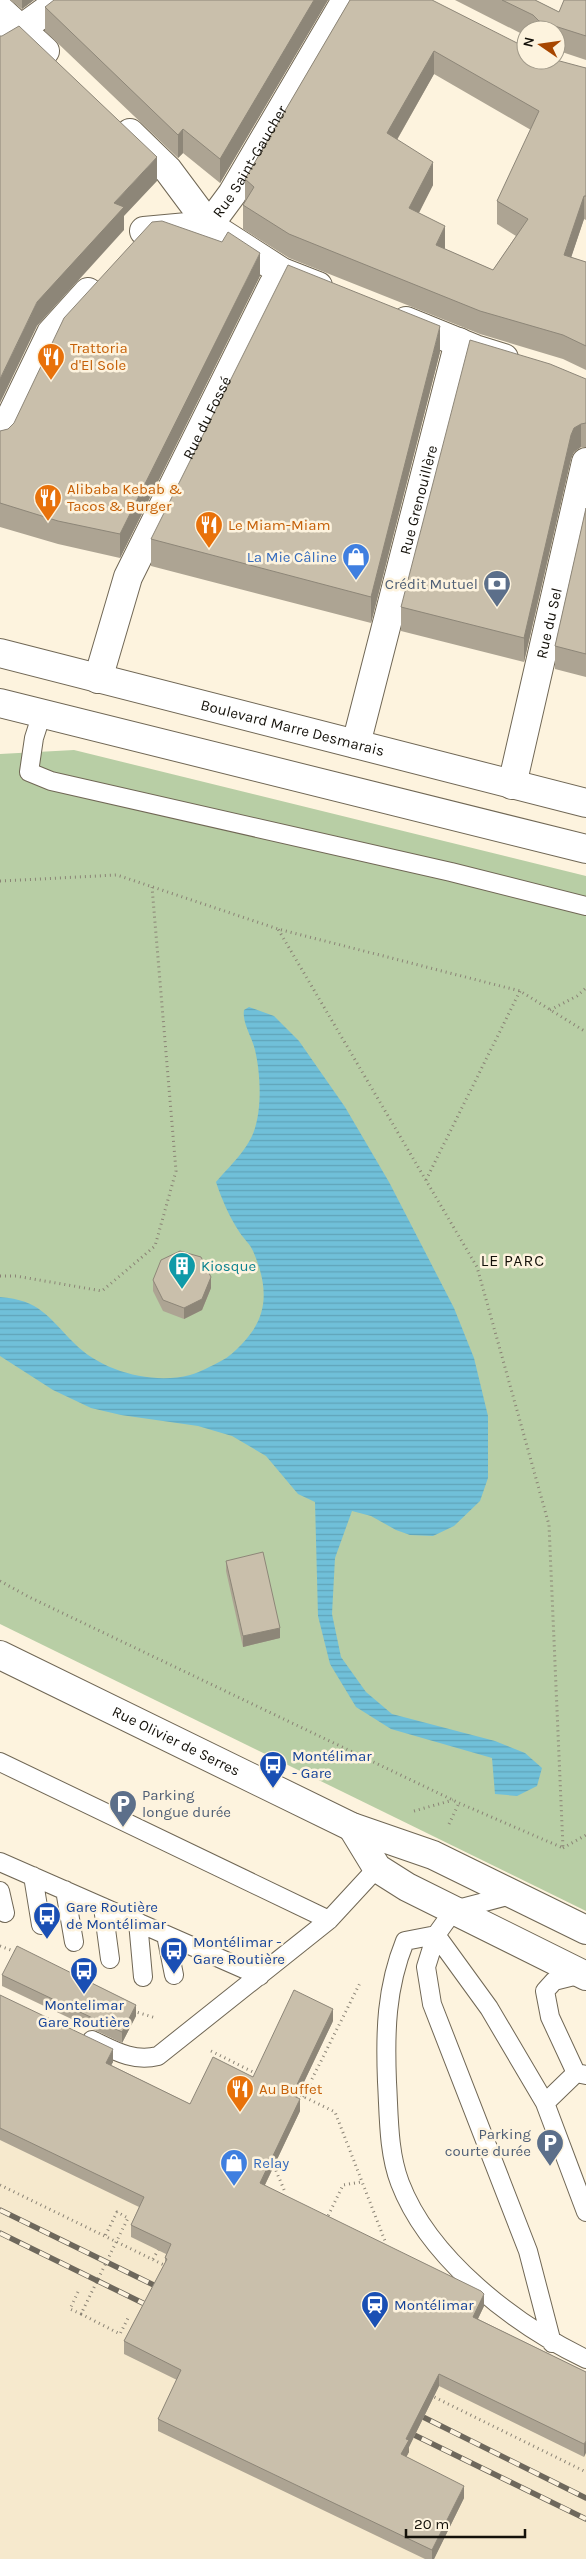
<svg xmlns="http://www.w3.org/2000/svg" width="586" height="2559" viewBox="0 0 586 2559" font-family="Karla,sans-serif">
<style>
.built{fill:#f6e9cd}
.park{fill:#b8cea5}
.water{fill:url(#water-rules)}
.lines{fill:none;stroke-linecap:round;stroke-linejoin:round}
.lane-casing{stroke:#706755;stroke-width:20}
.street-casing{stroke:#706755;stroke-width:30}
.secondary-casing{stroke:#706755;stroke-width:30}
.path{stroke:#8a8375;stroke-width:3;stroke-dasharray:1 4;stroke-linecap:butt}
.lane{stroke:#fff;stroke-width:18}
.street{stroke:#fff;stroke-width:28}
.secondary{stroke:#fff;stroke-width:28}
.rail-casing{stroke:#6e685c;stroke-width:5.5}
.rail{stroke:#fdf3de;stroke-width:4;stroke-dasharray:11;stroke-linecap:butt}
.wall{fill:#ada493;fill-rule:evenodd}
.shaded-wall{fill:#8d8678}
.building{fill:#c9bfab;stroke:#8d8678;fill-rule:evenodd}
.labels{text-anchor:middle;stroke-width:5;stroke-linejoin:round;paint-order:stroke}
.street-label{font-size:15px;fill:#14110a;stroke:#fdf3de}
.food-label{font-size:15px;fill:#c56008;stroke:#fdf3de;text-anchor:start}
.shop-label{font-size:15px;fill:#366cbe;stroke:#fdf3de;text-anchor:end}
.service-label{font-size:15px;fill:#4e5e75;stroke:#fdf3de;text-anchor:end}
.culture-label{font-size:15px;fill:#0d838f;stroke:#fdf3de;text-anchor:start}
.transit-label{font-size:15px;fill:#164399;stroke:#fdf3de;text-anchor:start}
.neighbourhood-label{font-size:16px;letter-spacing:1px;fill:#14110a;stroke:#fdf3de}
</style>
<defs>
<pattern id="water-rules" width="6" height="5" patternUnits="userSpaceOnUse" patternTransform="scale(1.25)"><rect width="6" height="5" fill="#70c0d9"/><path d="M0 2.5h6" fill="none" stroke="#60a4b9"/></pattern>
</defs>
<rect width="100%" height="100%" fill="#fdf3de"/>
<path class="built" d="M0,2024L148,2113L300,2111L260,2195L484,2305L473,2329L586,2453V2559H0Z"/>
<path class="park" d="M74,750L586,876V1911L0,1624V754Z"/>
<path class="water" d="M249,1007L274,1016L299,1041L345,1107L389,1182L454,1308L474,1358L488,1416V1478L480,1501L454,1526L433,1536L410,1535L396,1530L371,1516L352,1511L335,1558L332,1614L341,1657L366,1692L392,1714L495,1741L525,1753L542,1768L537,1786L517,1796L495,1794L492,1758L391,1729L356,1707L330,1664L318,1616L315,1502L298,1494L266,1456L232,1436L198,1426L121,1415L91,1408L53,1390L0,1356V1297C40,1300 48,1317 74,1343C101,1371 152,1385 190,1375C201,1372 211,1366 221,1361C229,1357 235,1351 241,1345C270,1316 268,1286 253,1251C250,1244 244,1239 240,1233C229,1216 222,1200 216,1182C227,1169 242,1155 250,1140C263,1117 261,1075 255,1050C252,1037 242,1023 244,1010Z"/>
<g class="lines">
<defs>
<path id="lane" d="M42,713L34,738L29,772L51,781L451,872L586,906
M0,1762L329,1920
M0,1862L260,1976
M33,1876L41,1925
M65,1890L74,1942
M0,1891L5,1913
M515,1894L454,1910L436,1935L489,2008L545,2103L586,2212
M103,1907L110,1959
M138,1922L143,1977
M166,1935L174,1975
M582,1974L554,1981L545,1991L550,2017L576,2073L586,2075
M92,2040C115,2051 133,2062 158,2056L329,1920L377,1868
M545,2103L576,2073
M552,2343L528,2251L432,2004L426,1967L436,1935L405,1941C386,1988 385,2032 387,2082C389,2115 388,2152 400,2183C429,2259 515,2325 586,2359"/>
<g id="street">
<path d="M0,10L45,51"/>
<path d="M0,44L61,0"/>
<path d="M130,133L168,170L209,225L282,272L318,286"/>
<path id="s1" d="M144,231L209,225L232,194L346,0"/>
<path d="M406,321L475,349L504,358"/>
<path d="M0,439L51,333L88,292"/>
<path id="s2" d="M98,679L128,577L273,285L282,272"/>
<path id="s3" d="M356,744L459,342"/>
<path id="s4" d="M512,785L586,462"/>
</g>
<g id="secondary">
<path id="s5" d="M0,653L586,803"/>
<path d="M0,703L586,849"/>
<path id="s6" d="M0,1655L352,1827L433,1855L586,1930"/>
<path d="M352,1827L377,1868L407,1887L586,1976"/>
</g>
</defs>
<use href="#lane" class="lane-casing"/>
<use href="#street" class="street-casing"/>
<use href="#secondary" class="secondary-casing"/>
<path class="path" d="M0,881L117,875L278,929L520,991L586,1032
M550,1010L577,996L586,988
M426,1180L520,991
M0,1276H16L102,1291L155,1246L176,1171L152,887
M0,1581L29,1597L459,1803L563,1848L549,1525L477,1267L278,929
M414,1811L453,1800
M449,1824L459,1803
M563,1848L586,1835
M0,1946L16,1952
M133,2011L156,2018
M211,2051L259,2075
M296,2093L335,2112L385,2241
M303,2097L361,1981
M274,2166L285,2192
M0,2185L166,2266
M326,2220L343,2185L361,2182
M153,2259L160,2247
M78,2292L70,2309L81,2314L128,2218L117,2212L105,2236
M81,2314L120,2334L129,2316
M430,2395L586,2472"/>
<use href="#lane" class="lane"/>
<use href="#street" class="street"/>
<use href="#secondary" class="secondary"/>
<defs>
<path id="rail" d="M0,2210L166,2291
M0,2233L155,2309
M411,2411L586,2498
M402,2429L586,2519"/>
</defs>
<use href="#rail" class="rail-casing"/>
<use href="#rail" class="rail"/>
</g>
<path class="wall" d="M10,0H34L22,9Z
M328,0L220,183L183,153L178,158L45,31V7Z
M350,0L526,60L586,68V220L584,219L571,257L586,262V370L563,359L480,334L289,258L243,229V205L245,202V179ZM434,74L531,130L497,201V224L516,236L493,270L445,249L419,213L433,185L397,140Z
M455,0H535L559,12L586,0V60L556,50V30H526V36Z
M260,276L120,558L58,544L0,527V431L8,429Z
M440,352L371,623L151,566V539Z
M586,379V447H581L574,452L571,459L524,662L401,631V607Z
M586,508V677L555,669V646Z
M153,1280L211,1288L202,1310L184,1319L163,1311L153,1291Z
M226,1561L280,1638L243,1647L226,1571Z
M2,1975L136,2016L122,2043L2,1986Z
M0,1995L113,2062L111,2065L190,2104L253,2077L333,2021L297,2097L300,2111L265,2185L484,2306L478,2319L586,2372L584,2457L439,2386L409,2447V2452L406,2457L464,2498L434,2559H425L158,2431V2419L177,2380L124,2354V2341L165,2263V2258L166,2254L131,2237V2225L139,2207L0,2140Z"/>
<path class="shaded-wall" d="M22,0H34L22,9Z
M314,0H328L220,183V159Z
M434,51V74L387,157V133Z
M183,129V153L178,158V135Z
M157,157V181L124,216V230L37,326L0,403V379L37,302L114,203Z
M433,162V185L409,232V208Z
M584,196V219L564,279V255Z
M445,226V249L436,245Z
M260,253V276L120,558V534Z
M440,326V352L371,623V597Z
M581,424V447L574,452L571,459L524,662V638L571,435L574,428Z
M211,1277V1288L202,1310L184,1319V1308Z
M280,1628V1638L243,1647V1636Z
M136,2005V2016L122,2043V2032Z
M333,2009V2021L292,2107V2095Z
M113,2049V2062L106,2075V2063Z
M300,2099V2111L260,2195V2183Z
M484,2294V2306L473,2329V2317Z
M439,2374V2386L409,2447V2452L401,2467V2454L406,2439Z
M586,2441V2453L584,2457V2444Z
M464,2486V2498L434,2559H432V2550Z"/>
<path class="building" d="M54,0H314L220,159L183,129L178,135L45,7Z
M350,0H432L519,44L526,45V60H556L582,67L586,68V196H584L564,255L586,262V346L563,335L480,311L289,234L243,205L254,187L245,179ZM434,51L539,111L497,201L528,219L493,270L436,245L445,226L409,208L433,162L387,133Z
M502,0H535L559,12L564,0H586V36L539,21L533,15Z
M19,26L157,157L114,203L124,207L37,302L0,379V36H2Z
M162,221L222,242L228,232L260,253L120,534L58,521L0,503V431L8,429L14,423L64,318L152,222Z
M288,265L440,326L371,597L151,539Z
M470,340L550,364L586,379V423L581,424L574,428L571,435L524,638L401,607Z
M586,508V654L555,646Z
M180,1251L201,1257L211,1277L202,1299L184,1308L163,1300L153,1280L161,1260Z
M263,1552L280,1628L243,1636L226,1561Z
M17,1946L136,2005L122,2032L2,1975Z
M294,1990L333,2009L292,2095L300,2099L260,2183L481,2291L484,2294L473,2317L586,2372V2441L584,2444L439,2374L406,2439L409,2440L401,2454L464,2486L432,2550L158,2419L181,2370L124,2341L167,2259L165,2258L171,2244L131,2225L144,2197L0,2128V1995L113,2049L106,2063L190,2104L213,2057L253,2077Z"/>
<defs>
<symbol id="restaurant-pin" viewBox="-11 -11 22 30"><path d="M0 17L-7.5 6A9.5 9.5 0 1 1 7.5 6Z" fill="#e8710a" stroke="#fdf3de"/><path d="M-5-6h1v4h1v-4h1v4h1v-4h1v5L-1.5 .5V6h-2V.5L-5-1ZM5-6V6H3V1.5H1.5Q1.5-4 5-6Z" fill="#fff"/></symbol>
<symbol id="shop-pin" viewBox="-11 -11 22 30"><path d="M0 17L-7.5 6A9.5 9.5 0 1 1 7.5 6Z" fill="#3f7fe0" stroke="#fdf3de"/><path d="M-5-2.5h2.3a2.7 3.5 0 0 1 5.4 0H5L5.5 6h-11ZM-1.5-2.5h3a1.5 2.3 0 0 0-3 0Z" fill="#fff"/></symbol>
<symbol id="bank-pin" viewBox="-11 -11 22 30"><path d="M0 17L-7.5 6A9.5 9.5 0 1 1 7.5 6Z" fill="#5c6f8a" stroke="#fdf3de"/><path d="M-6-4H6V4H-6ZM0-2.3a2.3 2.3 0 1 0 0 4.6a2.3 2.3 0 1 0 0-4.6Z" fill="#fff"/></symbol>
<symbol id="building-pin" viewBox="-11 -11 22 30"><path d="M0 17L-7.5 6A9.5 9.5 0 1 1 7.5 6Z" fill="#0f9aa8" stroke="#fdf3de"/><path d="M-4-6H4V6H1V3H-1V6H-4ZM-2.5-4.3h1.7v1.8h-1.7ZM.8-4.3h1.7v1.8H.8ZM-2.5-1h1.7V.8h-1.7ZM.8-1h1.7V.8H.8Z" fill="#fff"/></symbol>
<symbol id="bus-pin" viewBox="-11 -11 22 30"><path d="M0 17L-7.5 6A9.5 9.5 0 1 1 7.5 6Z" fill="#1a4fb4" stroke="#fdf3de"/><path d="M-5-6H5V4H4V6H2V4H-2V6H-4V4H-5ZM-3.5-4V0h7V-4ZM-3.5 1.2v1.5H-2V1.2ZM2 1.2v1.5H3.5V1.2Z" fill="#fff"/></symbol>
<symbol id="parking-pin" viewBox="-11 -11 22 30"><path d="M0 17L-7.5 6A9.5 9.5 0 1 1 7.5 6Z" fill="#5c6f8a" stroke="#fdf3de"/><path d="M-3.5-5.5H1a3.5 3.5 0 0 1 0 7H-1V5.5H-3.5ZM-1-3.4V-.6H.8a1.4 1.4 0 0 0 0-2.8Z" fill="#fff"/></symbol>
<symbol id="station-pin" viewBox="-11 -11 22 30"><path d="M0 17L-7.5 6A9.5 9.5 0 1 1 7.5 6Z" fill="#1a4fb4" stroke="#fdf3de"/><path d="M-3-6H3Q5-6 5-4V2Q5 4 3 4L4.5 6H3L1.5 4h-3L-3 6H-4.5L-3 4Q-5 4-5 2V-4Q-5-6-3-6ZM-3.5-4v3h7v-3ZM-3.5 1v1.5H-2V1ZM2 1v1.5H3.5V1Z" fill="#fff"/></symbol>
</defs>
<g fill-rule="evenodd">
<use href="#restaurant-pin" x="35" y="341" width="32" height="43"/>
<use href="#restaurant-pin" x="32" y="482" width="32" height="43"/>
<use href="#restaurant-pin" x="193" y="509" width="32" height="43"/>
<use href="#shop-pin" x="340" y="541" width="32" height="43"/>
<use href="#bank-pin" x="481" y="568" width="32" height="43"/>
<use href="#building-pin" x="166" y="1250" width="32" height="43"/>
<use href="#bus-pin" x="257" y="1749" width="32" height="43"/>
<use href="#parking-pin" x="107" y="1788" width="32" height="43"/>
<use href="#bus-pin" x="31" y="1900" width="32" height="43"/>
<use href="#bus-pin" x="158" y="1935" width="32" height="43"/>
<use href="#bus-pin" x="68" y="1955" width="32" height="43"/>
<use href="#restaurant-pin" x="224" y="2073" width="32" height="43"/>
<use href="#parking-pin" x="534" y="2127" width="32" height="43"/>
<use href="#shop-pin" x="218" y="2147" width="32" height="43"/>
<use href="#station-pin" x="359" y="2289" width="32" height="43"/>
</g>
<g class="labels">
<g class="street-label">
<text dy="5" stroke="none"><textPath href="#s1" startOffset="141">Rue Saint-Gaucher</textPath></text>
<text dy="5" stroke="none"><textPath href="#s2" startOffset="284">Rue du Fossé</textPath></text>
<text dy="5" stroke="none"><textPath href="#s3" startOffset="252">Rue Grenouillère</textPath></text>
<text dy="5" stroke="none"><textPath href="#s4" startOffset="166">Rue du Sel</textPath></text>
<text dy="5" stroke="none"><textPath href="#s5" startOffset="302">Boulevard Marre Desmarais</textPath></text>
<text dy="5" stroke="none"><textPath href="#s6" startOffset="196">Rue Olivier de Serres</textPath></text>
</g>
<g class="food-label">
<text x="70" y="353">Trattoria<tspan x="70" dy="17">d'El Sole</tspan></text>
<text x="67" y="494">Alibaba Kebab &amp;<tspan x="67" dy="17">Tacos &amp; Burger</tspan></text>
<text x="228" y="530">Le Miam-Miam</text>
<text x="259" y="2094">Au Buffet</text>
</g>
<g class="shop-label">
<text x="337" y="562">La Mie Câline</text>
<text x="253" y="2168" text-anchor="start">Relay</text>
</g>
<g class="service-label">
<text x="478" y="589">Crédit Mutuel</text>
<text x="142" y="1800" text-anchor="start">Parking<tspan x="142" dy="17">longue durée</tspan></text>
<text x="531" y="2139">Parking<tspan x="531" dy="17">courte durée</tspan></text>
</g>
<g class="culture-label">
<text x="201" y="1271">Kiosque</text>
</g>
<g class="transit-label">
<text x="292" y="1761">Montélimar<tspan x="292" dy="17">- Gare</tspan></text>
<text x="66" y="1912">Gare Routière<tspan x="66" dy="17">de Montélimar</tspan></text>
<text x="193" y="1947">Montélimar -<tspan x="193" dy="17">Gare Routière</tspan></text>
<text x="84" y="2010" text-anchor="middle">Montelimar<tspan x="84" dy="17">Gare Routière</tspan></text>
<text x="394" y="2310">Montélimar</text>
</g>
<g class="neighbourhood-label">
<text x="513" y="1266">LE PARC</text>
</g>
</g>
<g transform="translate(541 45) rotate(283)"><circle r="24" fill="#fdf3de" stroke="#a09989"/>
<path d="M0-4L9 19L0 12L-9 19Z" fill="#a74600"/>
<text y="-8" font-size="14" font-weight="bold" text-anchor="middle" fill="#14110a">N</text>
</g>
<path d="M406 2529v8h119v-8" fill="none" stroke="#14110a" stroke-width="2.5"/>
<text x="414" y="2529" font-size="15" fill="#14110a" stroke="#fdf3de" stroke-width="4" paint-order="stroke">20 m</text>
</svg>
